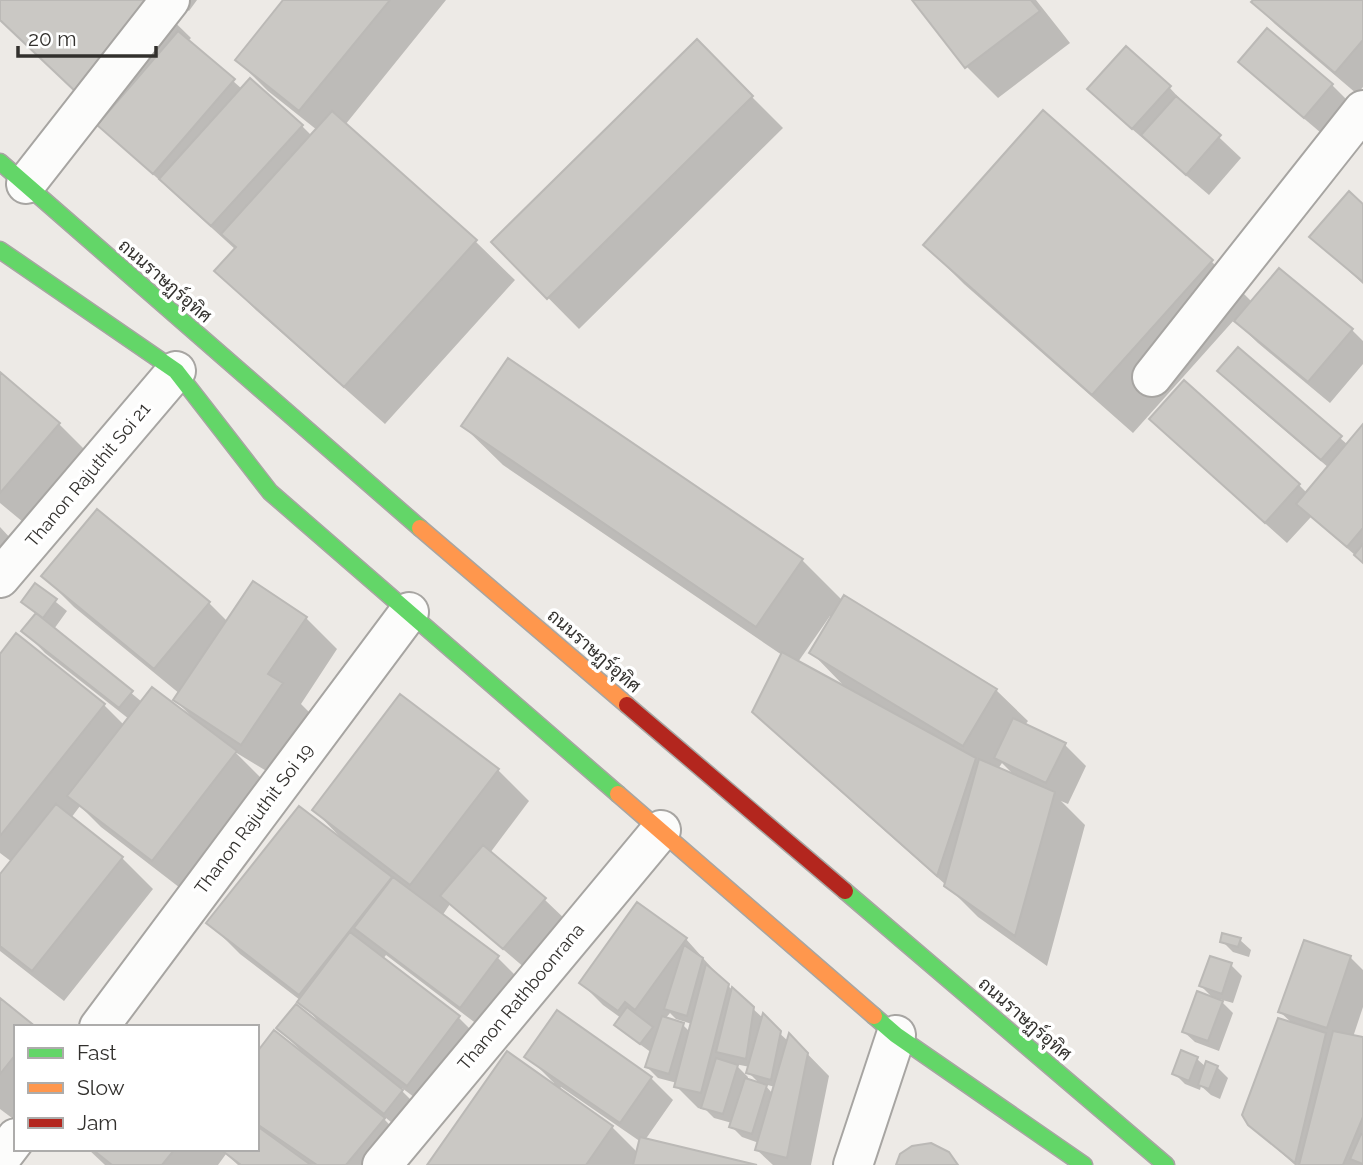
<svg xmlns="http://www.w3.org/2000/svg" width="1363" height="1165" viewBox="0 0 1363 1165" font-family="Raleway,Sarabun,sans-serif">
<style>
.shadow{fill:#0003;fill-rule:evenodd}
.building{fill:#cac8c4;stroke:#bbb9b6;stroke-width:2}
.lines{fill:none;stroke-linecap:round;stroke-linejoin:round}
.street-casing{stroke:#a7a5a2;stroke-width:42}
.fast-casing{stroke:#a7a5a2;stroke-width:19}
.slow-casing{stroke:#a7a5a2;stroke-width:19}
.jam-casing{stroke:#a7a5a2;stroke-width:19}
.street{stroke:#fcfcfb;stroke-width:38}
.fast{stroke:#63d668;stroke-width:16}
.slow{stroke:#ff974d;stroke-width:16}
.jam{stroke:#b3261e;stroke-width:16}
.labels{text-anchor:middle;stroke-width:7;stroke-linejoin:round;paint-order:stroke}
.street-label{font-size:18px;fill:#32302d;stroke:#fff}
</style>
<rect width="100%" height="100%" fill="#edeae6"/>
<path class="shadow" d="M0,0H152L191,38L188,41L242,89L302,126L312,136L317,130L268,91L237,60L285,0H446L345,125L475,241L515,280L385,424L256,310L217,271L236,250L99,125L105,119L0,19Z
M175,0H197L189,11Z
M914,0H1036L1070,43L998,98L967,67Z
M1255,0H1363V87L1357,94L1275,24L1253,2Z
M697,42L783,128L579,329L493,242Z
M1240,62L1332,85L1354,107L1327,138L1262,83Z
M1169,87L1190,110L1241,158L1209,195L1111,111L1089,89Z
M1043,113L1212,262L1252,302L1352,330L1363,341V364L1330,403L1258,343L1234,320L1133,433L964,284L925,245Z
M1363,206V284L1312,237Z
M1238,349L1348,445L1363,427V562L1311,517L1287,543L1173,441L1299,485L1307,493L1329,468L1241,393L1220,371Z
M0,374L59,424L90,455L29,527L0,503Z
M463,426L802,560L843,601L996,690L1028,721L1025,725L1064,744L1086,766L1068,804L1061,801L1085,825L1047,966L978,917L946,885L786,743L754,711L782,655L503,465ZM830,616L833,617L811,652L846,688L798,662ZM1002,763L1015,776L998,769Z
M97,511L209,603L228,622L306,618L337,649L301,704L313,716L273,775L235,752L267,784L184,891L101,827L80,806L71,818L122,858L153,889L64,1001L0,951V877L12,862L0,853V656L104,705L124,725L129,719L45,653L24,631L37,615L24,602L36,586L67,611L54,629L142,702L190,718L191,716L175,700L180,694L74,607L43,576Z
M0,527L13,541L0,560Z
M498,770L529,801L490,853L545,900L567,921L526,969L450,904L442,916L498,958L519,979L482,1028L386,955L383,959L459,1018L490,1049L439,1116L402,1088L401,1090L424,1113L407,1135L386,1118L385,1120L415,1151L403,1165H238L226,1154L218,1165H105L88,1149H257V1055L298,1052L300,1050L278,1028L317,1020L300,1000L240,954L208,922L340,839L341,838L314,810Z
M686,939L727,985L788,1041L790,1036L829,1076L811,1165H773L757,1150L759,1143L742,1137L731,1126L732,1123L714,1118L706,1110L698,1108L676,1086L677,1083L658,1078L647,1067L652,1053L627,1035L616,1025L621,1018L603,1005L581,983ZM670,1013L676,1019L692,1024L690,1032L683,1025L665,1019ZM735,1064L750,1067L748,1072L761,1085L747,1081L748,1077ZM764,1084L775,1087L773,1094Z
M1240,940L1251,950L1249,957L1233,952L1222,941Z
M1305,942L1351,958L1363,970V1007L1353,1037L1363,1039V1165H1295L1249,1124L1293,1024L1280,1012Z
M1231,965L1242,976L1233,1003L1219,999L1233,1013L1219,1051L1195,1042L1184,1032L1215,1000L1201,986Z
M0,1000L16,1027V1121L0,1109Z
M527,1056L651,1078L673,1100L645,1140L749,1165H429L552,1085L554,1083ZM561,1087L641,1142L638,1153L612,1127L559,1090Z
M1197,1059L1206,1067H1217L1228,1078L1220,1099L1211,1095L1201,1086L1200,1090L1185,1084L1174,1073Z"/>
<path class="building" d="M0,0H155L77,93L0,20Z
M283,0H390L299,111L235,60Z
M912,0H1031L1040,11L965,68Z
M1253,0H1363V40L1335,73L1251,2Z
M1267,28L1333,84L1304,118L1238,62Z
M178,31L235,79L153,174L97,125Z
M697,39L753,96L547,299L491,242Z
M1126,46L1171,86L1132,129L1087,89Z
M250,78L303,125L211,226L159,179Z
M1176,96L1221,135L1186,175L1141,135Z
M1043,110L1213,260L1092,395L923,245Z
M332,111L477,240L344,387L214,271L236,247L221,234Z
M1349,191L1363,204V282L1309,237Z
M1279,268L1353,329L1308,382L1234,321Z
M1238,347L1342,436L1321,460L1217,371Z
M508,358L803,559L756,627L461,426Z
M0,372L60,423L0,493Z
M1184,380L1300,484L1265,523L1149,419Z
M1363,424V528L1347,547L1296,504Z
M97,509L210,602L154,669L41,576Z
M1363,544V563L1354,555Z
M253,581L307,617L268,674L283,683L241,745L173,700Z
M35,583L57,599L43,618L21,602Z
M844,595L997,689L963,746L809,653Z
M36,613L133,691L119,708L21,631Z
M16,633L105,704L0,836V654Z
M782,652L976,758L937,876L752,712Z
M152,687L237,751L152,861L67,796Z
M400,694L499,769L410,885L312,810Z
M1013,718L1066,743L1046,783L994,758Z
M979,759L1055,792L1015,936L944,886Z
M56,804L123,857L32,971L0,946V874Z
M299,806L392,877L299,995L206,923Z
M483,845L546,898L503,949L440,896Z
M393,877L499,956L460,1008L354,928Z
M637,902L687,938L635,1010L625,1002L618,1011L579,983Z
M350,932L460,1016L407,1086L297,1002Z
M1222,933L1241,938L1238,947L1220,942Z
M1304,940L1351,956L1327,1028L1278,1012Z
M684,945L703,958L687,1016L664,1009Z
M1210,956L1232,963L1222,994L1199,986Z
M706,964L729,984L701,1093L674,1087Z
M732,987L754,1007L746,1059L716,1052Z
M1197,991L1223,1001L1208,1041L1182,1032Z
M0,998L36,1027H16V1054L0,1074Z
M296,1004L403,1090L384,1114L276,1028Z
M627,1007L653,1027L640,1044L614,1025Z
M557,1010L652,1077L620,1123L524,1057Z
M763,1013L781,1031L771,1080L746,1073Z
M662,1016L684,1023L669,1074L645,1067Z
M1278,1018L1326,1033L1295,1163L1248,1125L1242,1115Z
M274,1030L385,1118L346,1165H317L257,1124V1052Z
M1333,1031L1363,1037V1117L1343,1165H1299Z
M789,1033L808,1053L787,1158L755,1150Z
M1181,1050L1198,1057L1189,1081L1172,1074Z
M507,1051L613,1126L586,1165H427Z
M716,1058L738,1065L723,1114L701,1108Z
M1206,1061L1218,1066L1209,1089L1198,1085Z
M745,1078L767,1085L752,1134L729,1127Z
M257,1126L311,1165H241L220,1149H257Z
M1361,1134L1363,1135V1164L1350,1159Z
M640,1137L757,1165H633Z
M931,1143L949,1152L958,1165H896L900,1154L912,1146Z
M92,1149H175L162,1165H112Z"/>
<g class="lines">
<defs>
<path id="street" d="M26,184L170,0
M1152,377L1363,110
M0,578L176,371
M99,1027L409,612
M0,1159L16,1138
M382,1165L661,830
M853,1165L896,1035"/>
<path id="fast" d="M0,162L420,528
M0,250L176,371L270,492L618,794
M845,891L1166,1165
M874,1016L896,1035L1084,1165"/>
<path id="slow" d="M420,528L627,705
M618,794L874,1016"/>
<path id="jam" d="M627,705L845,891"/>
</defs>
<use href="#street" class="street-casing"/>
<use href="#fast" class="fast-casing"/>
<use href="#slow" class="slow-casing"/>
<use href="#jam" class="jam-casing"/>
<use href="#street" class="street"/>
<use href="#fast" class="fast"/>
<use href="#slow" class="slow"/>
<use href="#jam" class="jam"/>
</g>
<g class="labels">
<g class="street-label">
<text transform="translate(165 281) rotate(41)" y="6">ถนนราษฏร์อุทิศ</text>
<text transform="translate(88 475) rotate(-50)" y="6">Thanon Rajuthit Soi 21</text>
<text transform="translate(594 651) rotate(41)" y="6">ถนนราษฏร์อุทิศ</text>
<text transform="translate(254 819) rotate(-53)" y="6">Thanon Rajuthit Soi 19</text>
<text transform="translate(521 997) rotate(-50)" y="6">Thanon Rathboonrana</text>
<text transform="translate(1025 1019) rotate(41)" y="6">ถนนราษฏร์อุทิศ</text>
</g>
</g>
<rect x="14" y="1025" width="245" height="126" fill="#ffffff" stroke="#adacab" stroke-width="2"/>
<rect x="28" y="1048" width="35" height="10" fill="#63d668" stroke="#adacab" stroke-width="2"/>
<text x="77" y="1060" font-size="21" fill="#32302d">Fast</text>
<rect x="28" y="1083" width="35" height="10" fill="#ff974d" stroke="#adacab" stroke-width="2"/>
<text x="77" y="1095" font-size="21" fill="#32302d">Slow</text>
<rect x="28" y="1118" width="35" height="10" fill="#b3261e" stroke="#adacab" stroke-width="2"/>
<text x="77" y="1130" font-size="21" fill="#32302d">Jam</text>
<path d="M18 46v10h138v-10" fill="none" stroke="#32302d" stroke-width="3.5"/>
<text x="28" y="46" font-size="21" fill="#32302d" stroke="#ffffff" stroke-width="5" paint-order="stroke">20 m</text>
</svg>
